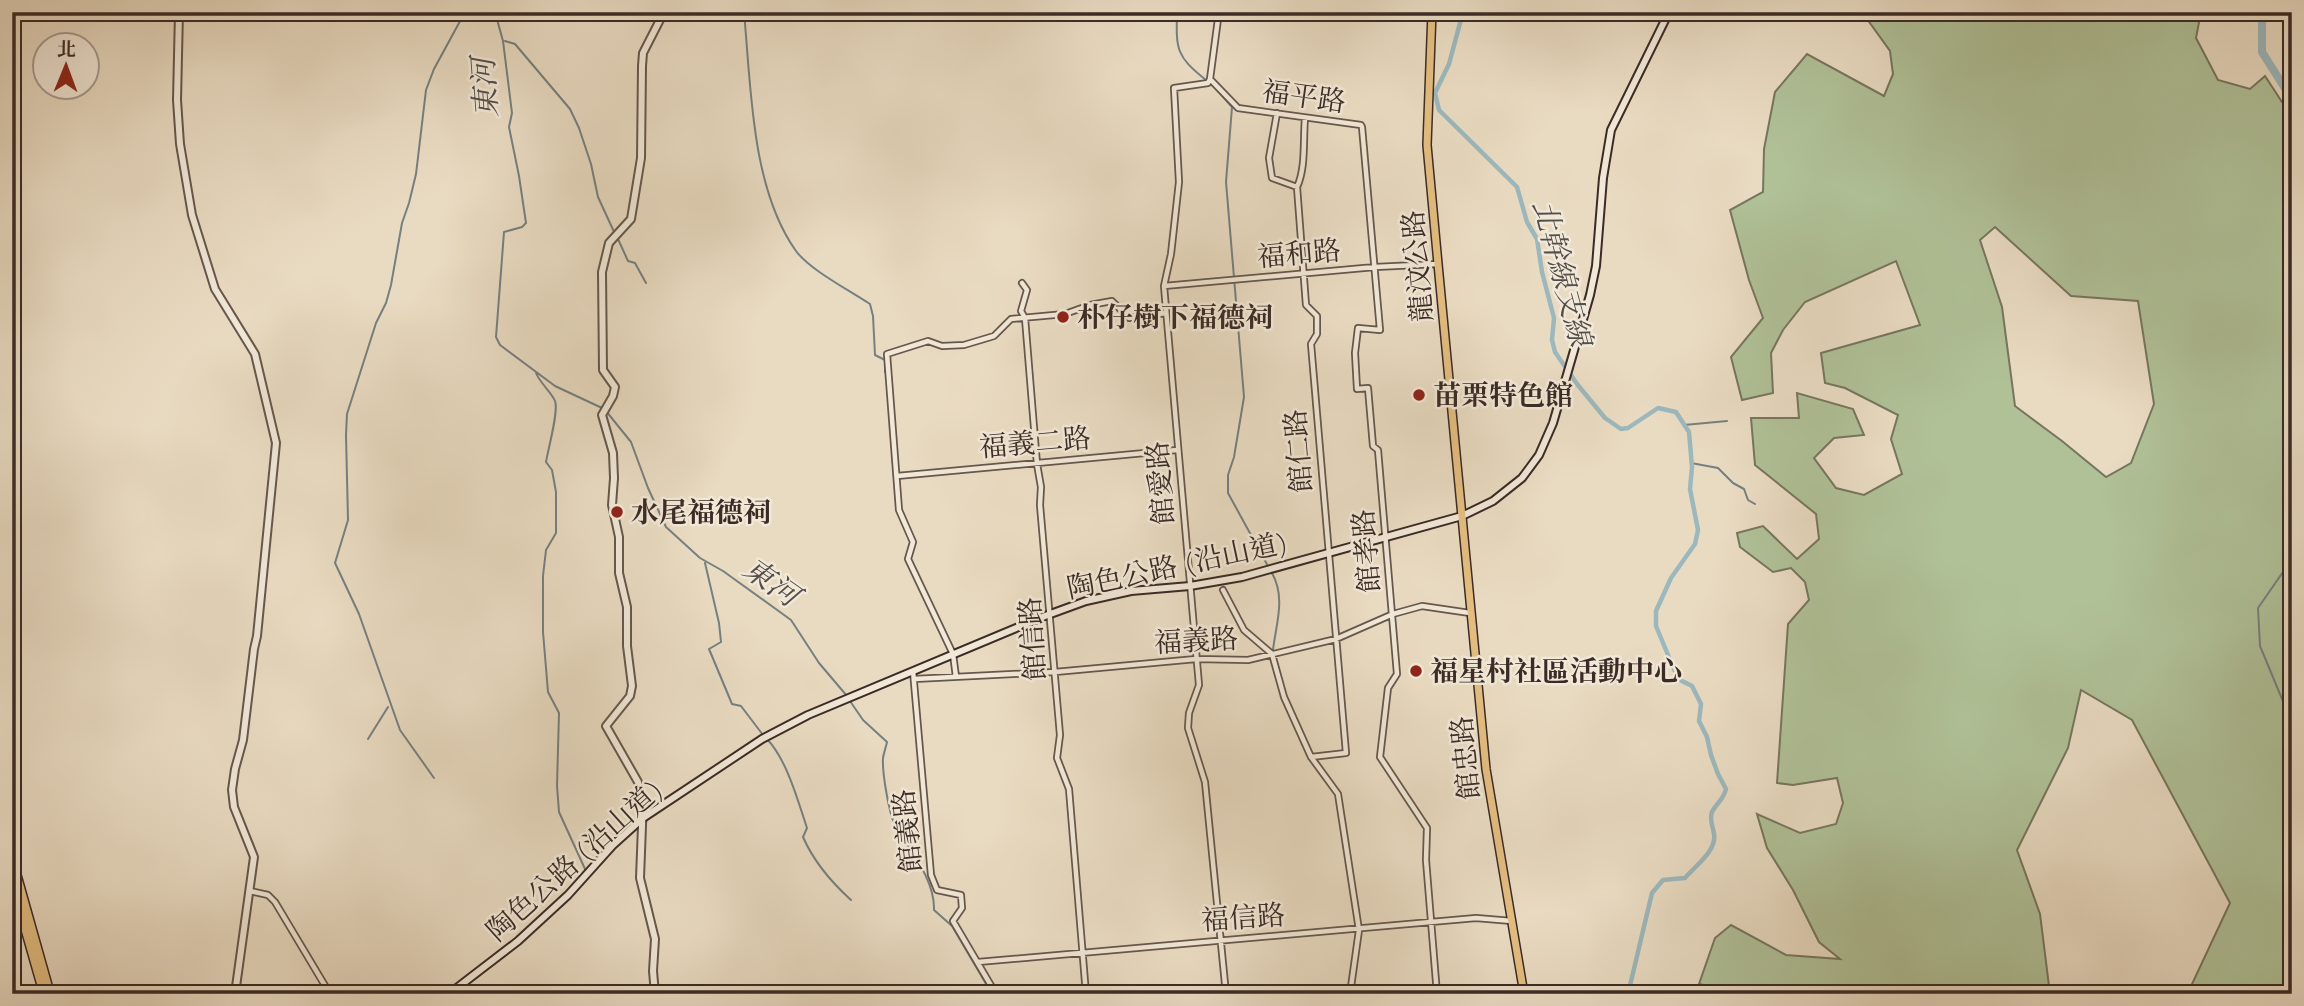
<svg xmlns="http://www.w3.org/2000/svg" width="2304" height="1006" viewBox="0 0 2304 1006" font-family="'Old Standard TT','Noto Serif TC',serif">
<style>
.green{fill:#b0c198;stroke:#76765f;stroke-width:2;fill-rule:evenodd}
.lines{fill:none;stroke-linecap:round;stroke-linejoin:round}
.stream{stroke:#758081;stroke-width:2}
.canal{stroke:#9cb8bd;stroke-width:4.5}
.river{stroke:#9cb8bd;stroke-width:8}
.minor-casing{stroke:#66574d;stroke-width:8}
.tertiary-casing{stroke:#66574d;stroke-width:10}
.secondary-casing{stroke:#3b2b26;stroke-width:10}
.primary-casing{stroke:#3b2b26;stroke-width:10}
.trunk-casing{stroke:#3b2b26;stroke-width:11}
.minor{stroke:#f1e8d7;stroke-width:4.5}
.tertiary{stroke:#f1e8d7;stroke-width:6}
.secondary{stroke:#f1e8d7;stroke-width:6}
.primary{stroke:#e4be81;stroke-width:7}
.trunk{stroke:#e4be81;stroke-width:8}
.poi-dot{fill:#8f2418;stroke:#f1e8d7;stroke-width:2.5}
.labels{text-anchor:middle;stroke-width:5;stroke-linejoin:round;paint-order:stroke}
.street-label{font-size:28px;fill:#3b2b26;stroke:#f1e8d7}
.poi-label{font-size:28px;font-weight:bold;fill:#3b2b26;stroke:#f1e8d7;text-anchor:start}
.water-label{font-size:30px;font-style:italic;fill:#534e4c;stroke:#f1e8d7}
</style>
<rect width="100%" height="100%" fill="#e9dbc2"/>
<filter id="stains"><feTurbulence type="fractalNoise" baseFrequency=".00286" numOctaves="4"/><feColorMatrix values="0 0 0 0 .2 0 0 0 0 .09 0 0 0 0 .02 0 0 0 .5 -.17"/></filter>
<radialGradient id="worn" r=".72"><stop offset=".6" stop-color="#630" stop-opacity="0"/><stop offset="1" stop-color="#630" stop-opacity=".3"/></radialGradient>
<path class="green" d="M1862,12H2201L2196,38L2218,80L2250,89L2265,76L2282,102H2292V994H2201L2192,984L2230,903L2132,720L2081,690L2068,748L2017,850L2040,914L2050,994H1725L1726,990L1699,984L1715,938L1731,925L1786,955L1840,959L1819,942L1793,890L1767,848L1757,814L1800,833L1836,824L1843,803L1837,778L1793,785L1777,783L1788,624L1809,600L1805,582L1791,568L1773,572L1740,547L1737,533L1763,526L1797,559L1819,539L1816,514L1755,465L1751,418H1799L1797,393L1853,409L1864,435L1834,438L1814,458L1836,488L1864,495L1902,474L1891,439L1898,415L1845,388L1825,383L1821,353L1920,325L1896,261L1805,302L1783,330L1771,353L1773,393L1742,400L1731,357L1763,318L1749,280L1730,210L1763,192L1764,149L1775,92L1807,54L1884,96L1893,74L1890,51ZM1995,227L2071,296L2138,301L2154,404L2131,463L2106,477L2062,441L2015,406L2002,307L1980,240Z"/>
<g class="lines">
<path class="stream" d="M495,12L503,41L512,113L509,127L519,176L526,223L522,227L504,232L496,337L500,345L555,386L602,408
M744,12C751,86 751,188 796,251C810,270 849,290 870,304L873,316L875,355L885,360V372
M892,12L896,19
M1177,12C1176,50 1176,56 1206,80
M505,41L515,44L570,109L579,128L591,164L598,197L615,234
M1211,83L1232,107L1226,182L1244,397L1234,457L1228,475V493L1269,568
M1247,111L1270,115
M618,239L628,261L635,263L646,283
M536,373C540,383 552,393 555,401C559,411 548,449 546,462L552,470L556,492V533L546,550L543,576V632L548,692L559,713L557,786L559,812L585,869
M606,411L631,442L648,488L666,527L700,558L723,571L791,620L819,663L847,696
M1684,425L1727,421
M2286,426L2292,417
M1691,463L1718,468L1733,483L1744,489L1748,500L1755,504
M2292,559L2258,608L2260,646L2292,723
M705,563L719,623L721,642L709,649L732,704L741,706L763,735
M1272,573C1286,598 1276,624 1273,650
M850,701L863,720L887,742C886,747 884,752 883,758C882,772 889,815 896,827C911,852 935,880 934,910L952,926L992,994
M368,739L388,707
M767,739C787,760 798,801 807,828L803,837C814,862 830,881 851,900
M434,778L400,730L359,614L335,563L348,520L346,435L347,414L376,323L386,303L391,285L402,223L409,203L416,174L426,90L434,69L465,12"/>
<path class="canal" d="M1463,12L1449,64L1435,93L1439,110L1517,187L1527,222L1537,239L1542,272L1554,318L1552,340L1555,352L1577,384L1605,418L1621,429L1628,428L1658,408L1676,412L1689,432L1692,467L1690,489L1698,530L1695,544L1671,578L1656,611V626L1678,679L1692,686L1701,704L1699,721L1707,737L1711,755L1718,774L1726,789C1723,801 1716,803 1712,812C1709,820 1713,826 1714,834C1717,851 1695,866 1685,878L1663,880L1652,893L1628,994"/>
<path class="river" d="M2262,12V52L2288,93L2292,94"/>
<defs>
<path id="minor" d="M1210,79L1238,108L1361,125L1362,127L1380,330L1358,328L1355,353L1357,389L1368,388L1373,446L1378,450L1397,674L1388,688L1380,757L1427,828L1426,860L1437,994
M1210,79L1208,83L1174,88L1179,182L1171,254L1164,286L1199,685L1189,713L1188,728L1205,782L1226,994
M1210,79L1218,19L1217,12
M1277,113L1269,158L1272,178L1297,187
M1305,118C1303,140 1306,168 1297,187L1306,305L1317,316V334L1311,344L1346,753L1311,757
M1022,283L1027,290L1021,311L1025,318L1037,464L1041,487L1040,505L1060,735L1057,758L1069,789L1086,994
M1164,286L1375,267L1438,264
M897,476L1177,450
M1223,590L1244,630L1272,654L1284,697L1311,757L1338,794L1359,930L1350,994
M913,671L931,875L937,890L961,895L962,908L953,921L996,994
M956,677L953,654L908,559L913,542L899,510L887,354L928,341L942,346L964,345L994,336L1011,319L1065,314L1090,305L1112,301L1129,318L1166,313
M914,679L1055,672L1196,659L1248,660L1336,639L1393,614L1422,606L1470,613
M250,891L268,895L275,902L330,994
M978,962L1476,918L1512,921"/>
<path id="tertiary" d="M179,12L177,100L180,144L192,215L215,289L255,354L276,443L257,636L254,649L243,740L235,769L232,790L234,807L254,857L235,994
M655,994L653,971L655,939L640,878L643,800L638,782L606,726L630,696L632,686L627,646V607L619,573V537L612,505L614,478L613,453L602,415L613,396L615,387L603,370L602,272L609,243L631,219L641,158L642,66L643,53L664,12"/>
<path id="secondary" d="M449,994L518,941L568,895L613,845L643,818L762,739L808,715L1045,616L1086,601L1131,591L1190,586L1242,577L1462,516L1493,501L1522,478L1539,455L1553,423L1590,295L1596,266L1603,178L1611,130L1669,12"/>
<path id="primary" d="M1432,12L1427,145L1438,264L1486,769L1524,994"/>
<path id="trunk" d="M12,859L50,994
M12,882L44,994"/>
</defs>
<use href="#minor" class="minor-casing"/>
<use href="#tertiary" class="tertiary-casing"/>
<use href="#secondary" class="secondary-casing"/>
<use href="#primary" class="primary-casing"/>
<use href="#trunk" class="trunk-casing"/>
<use href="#minor" class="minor"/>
<use href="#tertiary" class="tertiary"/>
<use href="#secondary" class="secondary"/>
<use href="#primary" class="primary"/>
<use href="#trunk" class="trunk"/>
</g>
<g class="poi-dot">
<circle cx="1063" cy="317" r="7"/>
<circle cx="1419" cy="395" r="7"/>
<circle cx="617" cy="512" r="7"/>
<circle cx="1416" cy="671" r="7"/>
</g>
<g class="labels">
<g class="street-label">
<text transform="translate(1304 96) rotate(8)" y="10">福平路</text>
<text transform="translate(1299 253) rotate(-5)" y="10">福和路</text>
<text transform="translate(1417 266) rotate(-95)" y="10">龍汶公路</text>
<text transform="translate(1035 442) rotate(-5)" y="10">福義二路</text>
<text transform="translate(1298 451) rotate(-95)" y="10">館仁路</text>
<text transform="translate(1160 483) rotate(-95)" y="10">館愛路</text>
<text transform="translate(1366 551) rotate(-95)" y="10">館孝路</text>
<text transform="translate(1177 565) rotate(-12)" y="10">陶色公路 (沿山道)</text>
<text transform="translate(1032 639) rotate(-94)" y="10">館信路</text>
<text transform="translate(1196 640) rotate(-3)" y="10">福義路</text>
<text transform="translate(1465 758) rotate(-96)" y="10">館忠路</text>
<text transform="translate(907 831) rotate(-96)" y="10">館義路</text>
<text transform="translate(574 860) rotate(-42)" y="10">陶色公路 (沿山道)</text>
<text transform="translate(1243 917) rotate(-4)" y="10">福信路</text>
</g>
<g class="poi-label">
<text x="1077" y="327">朴仔樹下福德祠</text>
<text x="1433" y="405">苗栗特色館</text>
<text x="631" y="522">水尾福德祠</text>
<text x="1430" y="681">福星村社區活動中心</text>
</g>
<g class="water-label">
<text transform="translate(485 88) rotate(-94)" y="10">東河</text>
<text transform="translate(1562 273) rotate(75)" y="10">北幹線支線</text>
<text transform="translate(771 582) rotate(35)" y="10">東河</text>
</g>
</g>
<rect width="2304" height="1006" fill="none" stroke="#e9dbc2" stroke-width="42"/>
<rect x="14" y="14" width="2276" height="978" fill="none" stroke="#3b2b26" stroke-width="3.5"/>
<rect x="21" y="21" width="2262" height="964" fill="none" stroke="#3b2b26" stroke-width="2"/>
<g transform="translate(66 66) rotate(1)"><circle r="33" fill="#f1e8d7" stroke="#a89c90" stroke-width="2"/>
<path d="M0-5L12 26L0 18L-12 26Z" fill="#8f2418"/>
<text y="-10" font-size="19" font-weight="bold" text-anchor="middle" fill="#3b2b26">北</text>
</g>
<rect width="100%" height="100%" filter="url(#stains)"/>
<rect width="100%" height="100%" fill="url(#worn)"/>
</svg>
